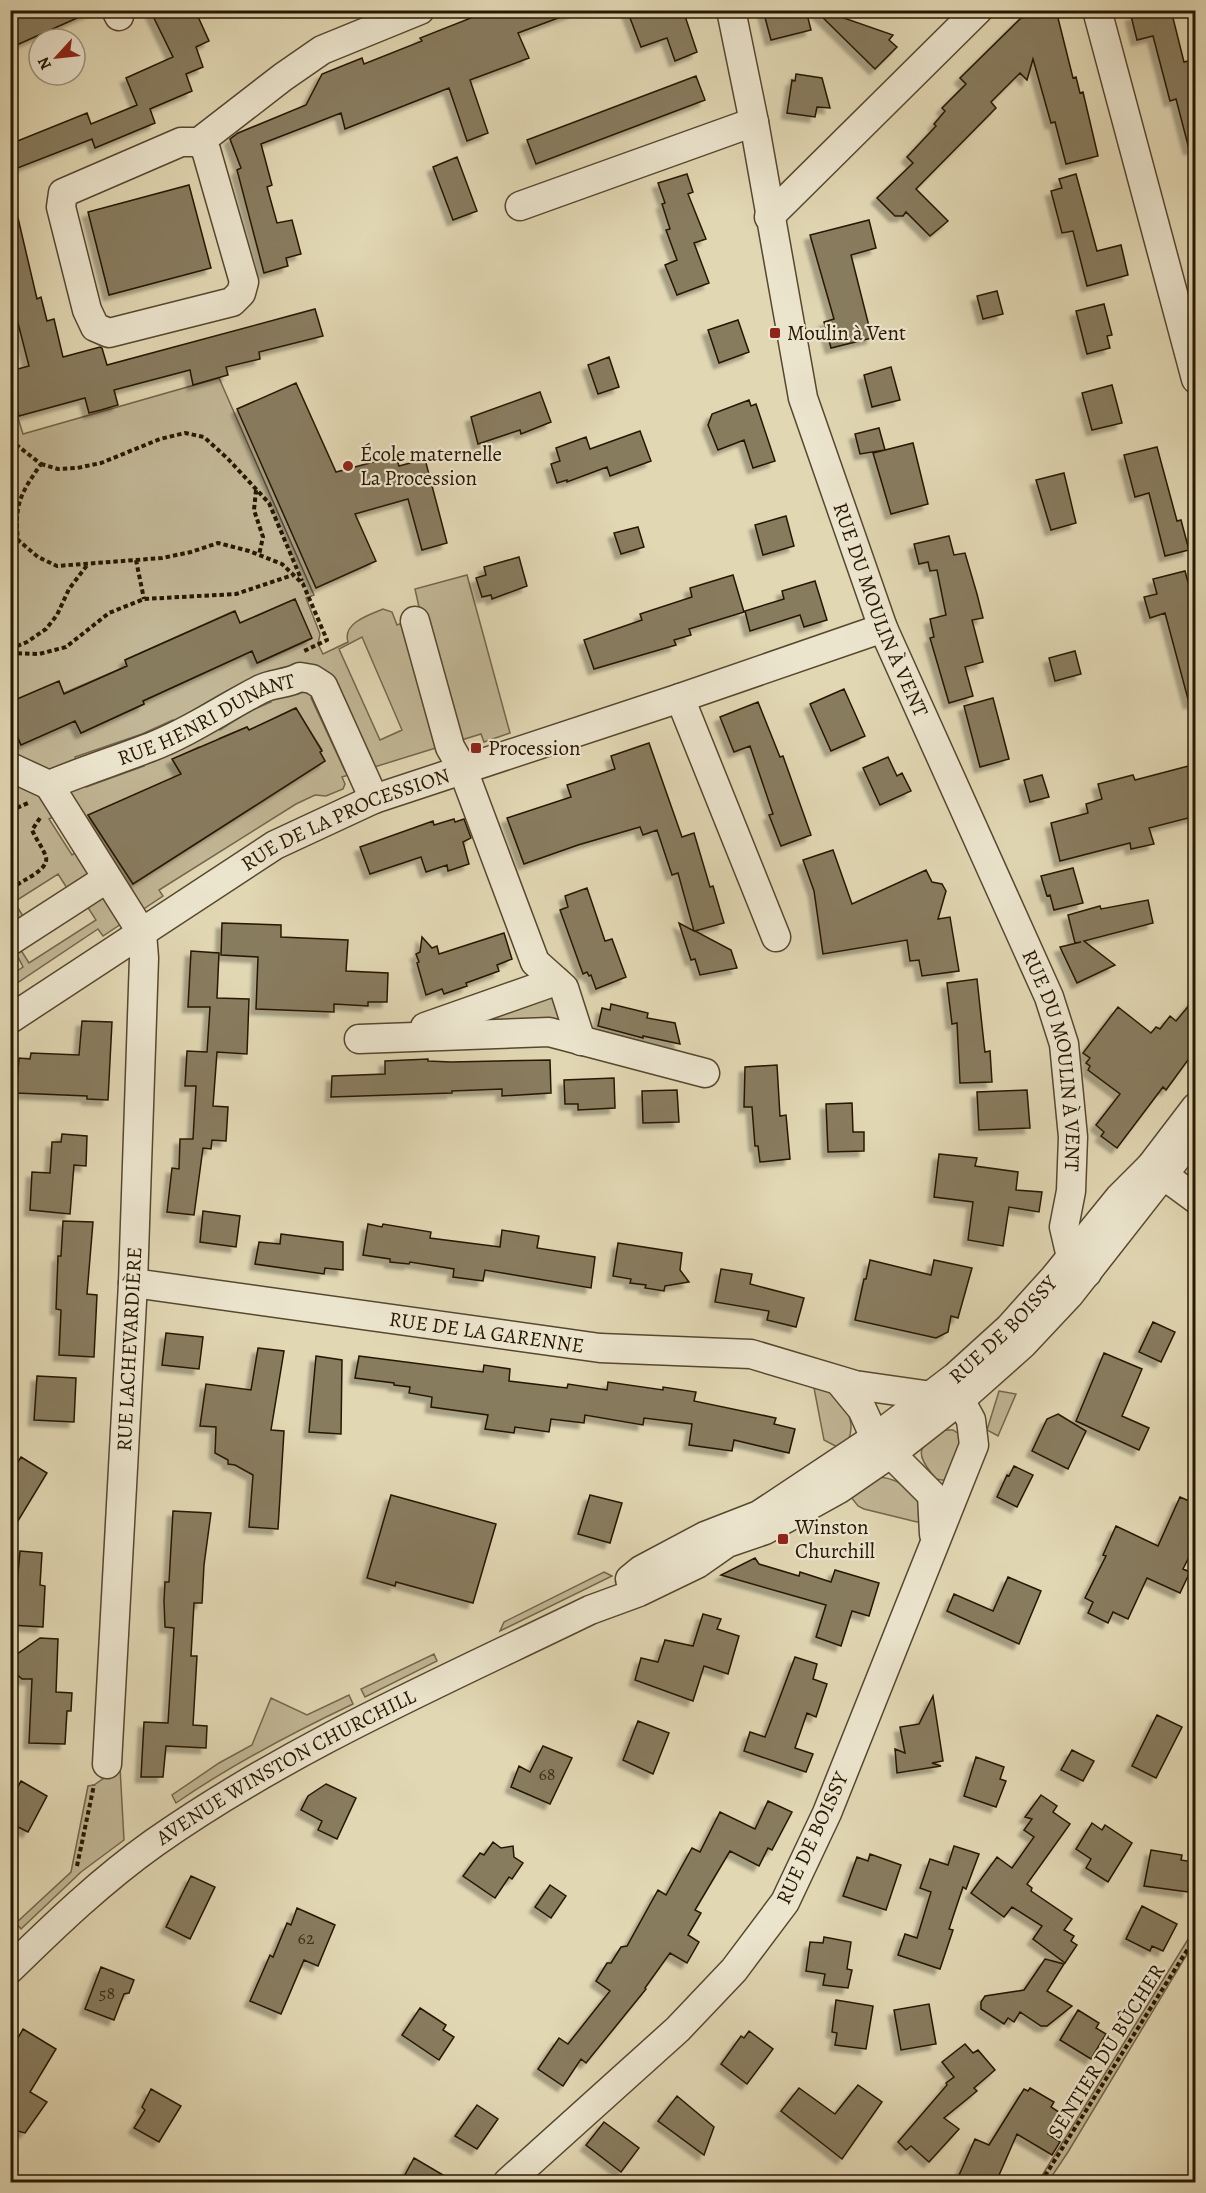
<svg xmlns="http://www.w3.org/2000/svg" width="1206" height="2193" viewBox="0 0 1206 2193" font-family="Alegreya,serif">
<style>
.green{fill:#c1b695;stroke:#74664b;stroke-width:1.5;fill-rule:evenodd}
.building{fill:#887b5e;stroke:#271701;stroke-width:1.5;filter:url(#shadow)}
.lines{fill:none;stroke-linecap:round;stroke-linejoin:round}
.minor-casing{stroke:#56472e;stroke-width:31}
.path{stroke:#271701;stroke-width:4;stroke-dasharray:4.5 3;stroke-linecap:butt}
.minor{stroke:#ece5ce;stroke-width:28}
.poi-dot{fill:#8f2418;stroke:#ece5ce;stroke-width:2}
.labels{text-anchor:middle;stroke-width:4.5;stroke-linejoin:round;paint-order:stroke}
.number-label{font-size:18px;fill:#3f3018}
.poi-label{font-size:21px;fill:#271701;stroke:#ece5ce;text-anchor:start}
.street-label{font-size:21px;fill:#271701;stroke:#ece5ce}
</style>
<defs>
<filter id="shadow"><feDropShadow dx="-5.5" dy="5.5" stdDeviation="1.5" flood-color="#0004"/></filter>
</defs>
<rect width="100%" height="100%" fill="#e1d7b3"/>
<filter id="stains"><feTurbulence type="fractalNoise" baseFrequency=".00333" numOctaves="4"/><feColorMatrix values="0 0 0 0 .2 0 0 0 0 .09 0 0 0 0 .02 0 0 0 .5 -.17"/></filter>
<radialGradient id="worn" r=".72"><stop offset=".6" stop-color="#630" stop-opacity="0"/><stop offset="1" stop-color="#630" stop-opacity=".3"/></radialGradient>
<path class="green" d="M219,378L314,595L306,598L320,634L318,644L323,654L348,642C342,623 369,615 383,609L392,612L397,625L421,616L415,589L467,575L510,733L484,742L481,734L342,777L345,784L343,789L326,796L315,795L296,804L159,890L163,896L103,936L98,929L11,987V975L23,967L11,943L14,939L29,963L96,920L80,895L22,934L11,917L10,393L23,434ZM295,599L311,639L258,663L252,651L143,701L144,704L81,733L64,693L127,666L125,660L234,611L240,623ZM362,637L402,730L380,740L339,649ZM286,667L290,681L264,688L271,702L248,712L220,730L211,716L196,724L191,712C221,693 251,676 286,667ZM325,692L359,765L345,771L311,698ZM295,708L322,750L320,752L325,761L133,884L88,815L161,783L167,791L184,779L173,759L199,747L209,761L229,751L220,738L247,727L253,737L270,724L271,720ZM173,720L180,733L138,751L144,766L86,787L78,773L81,772L75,757L142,734ZM64,810L86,846L72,855L49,819ZM58,874L74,899L30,927L14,902Z
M549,995L552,997L561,1018L559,1021L489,1025L487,1014Z
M817,1384L842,1396C850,1416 857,1430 843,1450L824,1440L814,1388Z
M999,1391L1016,1394L998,1436L987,1430Z
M943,1430H953L959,1434L961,1441L948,1481L936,1479C914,1453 917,1447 943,1430Z
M879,1477C903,1479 922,1496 926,1520L917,1522L864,1509L858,1506L851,1497Z
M604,1572L612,1576L500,1631L504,1622Z
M434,1654L437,1661L365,1697L361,1689Z
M349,1695L353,1704C292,1733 232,1764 176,1803L172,1795L219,1763L252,1745L271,1698L307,1715Z
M120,1767L124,1840L81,1872L21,1929L16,1923L71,1872L88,1786L94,1785Z
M1195,1928V1941L1068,2152L1048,2182H1038Z"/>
<path class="building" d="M10,10H95L10,48Z
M150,10H195L209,41L196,47L203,67L186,74L192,91L150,109L155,123L95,148L92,139L10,171V144L87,113L91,124L137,105L126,78L173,57Z
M491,10H573L574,12L518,33L529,58L470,80L488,133L467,141L449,88L345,129L341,113L261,144L272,185L267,187L277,223L292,220L301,254L286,258L288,266L264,273L237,170L241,168L230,139L238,133L306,105L322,74L362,58L364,64L422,41L420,38Z
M627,10H683L697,52L675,61L667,38L641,47Z
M763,10H806L811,30L771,40Z
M815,10H821L893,35L889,40L897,47L875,69Z
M1051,10H1056L1073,78L1076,77L1080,93L1083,92L1098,156L1066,164L1055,122L1051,123L1033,59L1027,80L1020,73L991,102L996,108L916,189L948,221L930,236L906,212L903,216H895L877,198L913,163L907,157L936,126L934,124L945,111L942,108L966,84L960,78L1021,18Z
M1151,10H1171L1184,62L1196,59V148L1189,149L1176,99L1170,101L1153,36L1137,40L1131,16Z
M796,74L822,78L830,108L817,107L815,117L787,113L792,80L795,81Z
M696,76L705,100L536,164L527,140Z
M457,157L477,211L453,220L433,167Z
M687,174L693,192L688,194L706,239L694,243L709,283L677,295L665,265L677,260L666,230L670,229L662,204L665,203L658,183Z
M1076,174L1097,251L1121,245L1128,275L1087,286L1073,231L1062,233L1051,191L1062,188L1059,179Z
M189,185L211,268L109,295L88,212Z
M18,218L37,299L41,297L47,321L54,319L63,357L100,347L102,348L107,365L315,309L323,336L259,352L260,359L226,367L228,375L193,385L190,370L114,390L118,405L101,410L89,413L85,398L19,416L10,385V371L29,366L10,292V219Z
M869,220L876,248L851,255L872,338L831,348L824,322L834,319L810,235Z
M997,291L1003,314L983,319L977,296Z
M1104,304L1112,335L1107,336L1110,348L1087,354L1076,311Z
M738,320L749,352L719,363L708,330Z
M609,357L619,387L598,394L588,365Z
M891,367L900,400L872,407L864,375Z
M296,383L336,472L396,456L399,466L425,459L447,543L422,550L408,499L355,514L376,561L316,588L237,409Z
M1112,385L1122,423L1092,430L1082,393Z
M540,392L551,422L521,434L520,430L478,444L471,417Z
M749,400L751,406L756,404L775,461L753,468L744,440L718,450L708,425L712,414Z
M879,428L885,450L860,454L855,434Z
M640,431L651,461L610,476L607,467L567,482V480L557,483L551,464L560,461L556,448L586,437L590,449Z
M913,443L928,504L891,514L873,453Z
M1157,447L1177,521L1181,520L1189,550L1165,556L1149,493L1135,497L1124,455Z
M1064,473L1076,523L1051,530L1036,480Z
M786,516L794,546L763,555L755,525Z
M638,527L644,547L621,554L614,533Z
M949,536L954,555L965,553L977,594L983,618L972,620L983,662L965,667L973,696L949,703L930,638L934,637L930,619L946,615L937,570L930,571L928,562L919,564L914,544Z
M519,557L527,586L492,599L491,595L482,597L476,578L486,575L484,567Z
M1185,571L1196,612V702L1189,703L1165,613L1150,618L1144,597L1157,594L1153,579Z
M733,575L744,612L689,629L691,635L674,640L676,645L594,669L584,640L642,620L640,614L692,597L690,588Z
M815,581L827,620L804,627L800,615L750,631L745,611L784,599L782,591Z
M295,599L312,638L257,663L252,651L143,701L144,704L81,733L75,721L21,745L10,720V702L59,681L64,694L127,666L125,660L235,611L240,623Z
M1075,651L1081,674L1055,681L1049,658Z
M844,689L865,736L831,751L810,704Z
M993,698L1009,759L980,767L964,706Z
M758,702L780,757L783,756L811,835L781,846L769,815L773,814L750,746L734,752L720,717Z
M296,708L322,751L320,752L325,761L133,884L88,815L181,774L172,759L247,727L249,730Z
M649,743L682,837L694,833L710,887L713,886L724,923L695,931L731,950L737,968L700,975L695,959L691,960L679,923L694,931L678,873L672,875L657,830L643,835L640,827L578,845L524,864L507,818L571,797L567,785L615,769L611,756Z
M888,757L897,776L902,773L911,791L880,805L863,768Z
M1196,764V816L1149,828L1154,844L1131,849L1130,843L1060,861L1051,823L1088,813L1086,804L1102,799L1098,784L1133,775L1135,780Z
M1042,775L1049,797L1030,802L1024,780Z
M454,819L455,822L464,819L471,838L463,842L469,864L448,871L447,865L426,872L421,857L370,874L360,847L433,821L434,825Z
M833,850L852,904L926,870L932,882L942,884L946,891L938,919L950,917L959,971L922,976L919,960L910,961L907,940L823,954L814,891L803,860Z
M1073,868L1083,903L1054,910L1050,895L1047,896L1041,876Z
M587,888L605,941L612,939L626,977L596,989L591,975L589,976L587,972L583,974L560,910L568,907L565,896Z
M1148,900L1153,923L1084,941L1115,965L1077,983L1060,947L1081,942L1075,943L1068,915L1100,906L1101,909Z
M222,923L281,925V937L348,940L346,971L388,973L387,1002H368V1006L334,1004V1012L256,1009L258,957L221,955Z
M504,933L512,959L497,965L499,971L466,983L467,986L444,994L442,989L426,995L417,963L419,962L416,954L420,952L422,937L432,948L437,946L439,954Z
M191,951L219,953L217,998L249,999L247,1054L217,1052L213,1106L228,1107L226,1141L212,1140L211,1149L203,1148L194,1215L167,1212L172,1168L179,1169L180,1139H193L196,1086H185L187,1051L207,1052L210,1007H188Z
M977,979L984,1044L985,1052L990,1051L992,1082L960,1083L957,1023L952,1024L947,983Z
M1196,997V1049L1166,1090L1163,1087L1117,1148L1101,1136L1104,1132L1096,1125L1120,1094L1088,1070L1090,1066L1086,1063L1090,1058L1083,1053L1118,1007L1151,1033L1156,1027L1160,1029L1170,1016L1176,1021Z
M611,1004L648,1013L647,1018L675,1023L680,1044L643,1036V1038L598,1026L602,1008L610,1010Z
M82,1021L112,1022L108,1100L87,1099V1096L16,1093L19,1058L30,1059L31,1053L79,1055Z
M428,1059V1061L451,1062L550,1060L551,1093L502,1096V1089L452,1091V1093L331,1097L332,1076L385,1074V1061Z
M777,1065L780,1116L786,1115L790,1159L760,1162L758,1146H755L752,1107H744L745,1067Z
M614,1078L615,1108L578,1110V1104H565L564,1080Z
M677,1090L679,1122L643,1123L642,1091Z
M1027,1090L1030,1128L979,1130L977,1092Z
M852,1103L853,1132H864V1151L828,1152L826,1104Z
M62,1134L87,1136L86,1166L74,1165L70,1214L30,1210L32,1172L50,1173L52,1142H61Z
M939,1154L977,1158L975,1166L1018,1172L1016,1190L1042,1192L1039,1212L1009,1207L1003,1246L968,1240L973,1202L934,1197Z
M203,1211L240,1216L236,1247L200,1242Z
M63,1221L93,1222L87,1294L97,1295L94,1357L59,1355L61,1310L56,1309L58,1256H61Z
M368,1224L382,1227L383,1224L431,1232L430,1238L500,1247L502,1230L539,1236L537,1248L595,1257L591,1288L485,1270L483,1281L453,1277L454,1269L410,1262L409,1264L390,1262V1259L363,1255Z
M281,1234L343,1242V1270L325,1268L324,1274L255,1264L259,1242L280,1244Z
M618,1243L682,1253L680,1270L689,1282L665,1286L664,1291L645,1288L646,1285L630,1283L631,1279L613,1276Z
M870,1260L931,1275L934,1260L972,1268L958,1318L951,1316L948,1332L936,1338L855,1320L864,1279H866Z
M721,1269L752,1274L750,1284L804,1298L796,1327L767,1320L769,1311L715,1302Z
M1153,1322L1175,1332L1161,1362L1139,1352Z
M166,1333L203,1337L199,1369L162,1365Z
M258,1348L284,1351L271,1430L284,1431L278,1529L249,1527L253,1475L235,1465L228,1464V1460L215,1453L216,1427L200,1426L206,1384L251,1390Z
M1104,1353L1142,1369L1122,1416L1149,1428L1139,1450L1076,1421Z
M316,1356L342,1360L341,1434L309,1432Z
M359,1356L483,1372L484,1365L510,1369L509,1381L567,1388L568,1384L607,1390L608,1382L663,1390V1387L696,1392L694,1401L776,1418L774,1424L795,1429L789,1453L734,1440L732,1451L689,1445L692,1424L644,1418L643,1425L585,1415L584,1423L551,1419L549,1432L515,1427L514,1433L485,1429L488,1415L431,1407L432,1397L409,1393L410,1387L394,1385V1383L355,1378Z
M37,1376L76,1378L74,1422L34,1420Z
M1058,1414L1086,1431L1068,1469L1032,1451L1047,1419Z
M21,1457L47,1473L10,1534V1474Z
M1014,1466L1033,1475L1017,1507L997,1497L1007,1475L1009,1476Z
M391,1495L496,1524L473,1603L396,1582L395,1586L367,1578Z
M590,1495L622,1503L610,1543L578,1534Z
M1180,1497L1196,1504V1543L1183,1569L1190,1572L1180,1593L1147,1578L1128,1619L1113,1612L1108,1623L1088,1613L1093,1602L1085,1598L1106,1556L1103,1555L1116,1526L1158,1546Z
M173,1511L211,1513L204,1565L202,1603H194L191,1656H197L193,1725L207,1726L206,1748L166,1746L163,1777H141L144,1722L168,1723L174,1628L165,1627L164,1601L165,1582H169Z
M20,1551L42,1553L40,1585L45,1586L43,1627L10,1625V1584H17Z
M755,1558L759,1564L799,1576L800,1572L831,1582L835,1570L879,1583L869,1616L852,1611L841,1646L816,1637L826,1605L721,1575Z
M1008,1577L1041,1591L1019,1644L947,1611L954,1594L993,1611Z
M703,1614L721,1619L717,1629L739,1636L728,1674L704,1666L693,1701L635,1680L641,1658L658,1662L665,1640L693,1646Z
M40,1638L58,1639L56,1692L72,1693L71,1711H67L65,1744L29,1743L32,1679H22L12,1670L13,1657Z
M795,1657L817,1664L813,1679L827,1684L816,1717L807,1713L795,1748L813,1754L806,1772L744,1751L750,1732L765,1737Z
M933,1696L943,1761L932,1763L941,1766L897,1773L895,1749L905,1753L900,1727L919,1724Z
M1157,1715L1182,1727L1156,1778L1132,1766Z
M638,1721L669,1733L653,1774L623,1760Z
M543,1746L572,1758L550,1804L511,1787L519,1766L530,1772Z
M1072,1750L1094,1761L1083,1781L1061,1770Z
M976,1757L1004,1767L1000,1779L1006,1781L996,1807L964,1796Z
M21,1781L47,1796L28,1832L10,1823V1800Z
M326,1784L356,1798L337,1839L318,1830L322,1821L301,1810L308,1796Z
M1041,1795L1057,1806L1053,1812L1070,1824L1027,1884L1032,1888L1031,1891L1072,1919L1064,1930L1074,1936L1071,1941L1077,1945L1065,1963L1033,1939L1042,1926L1012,1907L1004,1917L971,1893L997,1857L1012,1868L1034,1837L1024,1830L1032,1819L1025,1817Z
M768,1801L792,1812L772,1850L768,1848L759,1866L730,1851L695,1910L701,1913L688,1935L699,1942L687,1963L670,1953L645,1988L646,1989L586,2063L581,2059L563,2086L538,2069L559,2038L568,2044L610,1991L596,1981L607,1963H611L621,1947L627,1946L658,1890L666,1895L692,1848L700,1852L720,1812L755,1829Z
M1092,1823L1102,1830L1105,1825L1132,1843L1108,1882L1086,1868L1091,1859L1076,1849Z
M493,1842L501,1848L513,1846L514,1857L523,1863L512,1879L509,1877L495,1898L463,1876L480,1853L484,1855Z
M954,1846L979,1854L966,1889L963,1887L949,1929L953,1930L940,1969L898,1955L905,1934L917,1938L931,1892L920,1888L930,1859L948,1865Z
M1151,1850L1182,1855L1181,1860L1193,1862L1188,1892L1144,1886Z
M870,1854L901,1865L886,1910L843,1896L857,1857L868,1861Z
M191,1876L215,1887L190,1939L166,1927Z
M550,1885L566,1896L551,1918L535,1907Z
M1142,1906L1177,1924L1163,1951L1152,1946L1150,1951L1126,1939Z
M297,1908L335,1925L318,1966L304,1960L281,2014L250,2001L270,1955L273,1957L287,1923L291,1925Z
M824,1937L851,1942L847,1969L852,1970L848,1988L823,1985L825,1974L806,1971L810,1942L823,1943Z
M1045,1959L1064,1964L1047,1991L1072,2006L1047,2026H1041L1020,2012L1014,2022L1008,2018L1004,2024L981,2009V2002L985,1996L1024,1990Z
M101,1967L134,1980L129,1993L124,1994L114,2020L85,2009Z
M836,2000L873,2006L866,2049L835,2045L837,2033L832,2032Z
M929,2004L936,2044L901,2050L894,2010Z
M420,2008L446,2025L443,2030L454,2037L439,2060L402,2035Z
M1078,2010L1099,2023L1096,2028L1106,2034L1091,2059L1060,2040Z
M23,2029L56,2049L30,2092L47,2102L25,2133L10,2129V2052Z
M749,2031L773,2049L747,2084L721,2064L741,2036L744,2038Z
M965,2044L973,2053L978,2050L995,2070L974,2088L977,2091L944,2118L959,2129L929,2162L911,2146L906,2150L898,2142L947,2085L946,2083L954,2077L942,2062Z
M858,2085L882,2102L842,2159L781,2111L799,2088L835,2114Z
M1030,2088L1054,2102L1051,2107L1062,2114L1048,2134L1060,2142L1052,2155L1017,2134L996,2182H956L975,2139L989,2145L1024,2089L1028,2091Z
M151,2089L181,2106L159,2142L134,2128L145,2110L142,2107Z
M677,2096L714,2127L704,2155L658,2121Z
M477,2105L498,2119L477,2149L455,2136Z
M604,2122L639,2148L621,2172L586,2145Z
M414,2158L455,2182H401Z"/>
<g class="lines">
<defs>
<g id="minor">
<path d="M116,10L119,16"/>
<path id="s1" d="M731,10L754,122L803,398L883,628L1049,997L1064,1044L1073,1137L1071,1191L1064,1227L1071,1257L1087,1273"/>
<path d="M1097,10L1196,379"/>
<path d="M199,142L206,150L244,282L241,293L232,302L109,333L95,327L87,310L61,207L63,193L181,142H199L283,77L322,50L420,10"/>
<path d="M520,206L754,122"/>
<path d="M769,217L978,10"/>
<path d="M415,621L450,747L463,770L535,962L564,988L581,1041"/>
<path d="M680,698L776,937"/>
<path id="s2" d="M10,767L49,785C83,771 117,760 151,747C190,732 224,708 261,689C273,683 288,684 300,677L312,679L323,686L374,799"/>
<path d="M49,785L142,933L144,958L133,1283L107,1764"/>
<path d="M10,941L106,879"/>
<path id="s3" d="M10,1019L275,845L374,799L680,698L883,628"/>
<path d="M425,1027L556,981"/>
<path d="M359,1039L549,1032L705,1073"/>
<path d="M1151,1166L1196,1199"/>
<path id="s4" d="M133,1283L600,1348L751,1354L855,1385L960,1400L971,1420L974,1445L827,1813L785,1902L734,1970L678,2029L508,2182"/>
<path d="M839,1381L862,1409L875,1438L932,1495L934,1534"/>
<path id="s5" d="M630,1579L641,1570L705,1536L759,1515L875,1438L955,1377L1009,1328L1054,1278L1119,1198L1151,1166L1196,1107"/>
<path id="s6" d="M10,1969C56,1924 102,1880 154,1843C289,1748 442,1682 590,1610L639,1592L697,1564L727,1543L765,1530L839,1489L900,1447L960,1400L1023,1344L1069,1295L1196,1133"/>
</g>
</defs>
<use href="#minor" class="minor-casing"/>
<path class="path" d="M10,440L41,464C21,493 14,504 18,540L38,557L57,566L162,558L191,552L218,543L249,551L282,564L303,584L327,640L304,651
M41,464L58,469L77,468L101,463L160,439L185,433L204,437L228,459L269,503L302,581
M256,490L254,510L263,537L259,555
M10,532L18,540L10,550
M136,560L144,599
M10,649L27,642L46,629L57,615L69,589L88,564
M10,653L39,654L66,647L109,613L144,599L236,594L293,575
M10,811L28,803
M10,885L15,886C23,880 49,870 46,857C43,848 36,839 32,830L40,818
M77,1866L94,1785
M1041,2182L1196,1936"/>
<use href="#minor" class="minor"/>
</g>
<g class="poi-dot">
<rect x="769" y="327" width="12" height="12" rx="3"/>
<circle cx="348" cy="466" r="6"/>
<rect x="470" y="742" width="12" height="12" rx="3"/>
<rect x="777" y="1533" width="12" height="12" rx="3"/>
</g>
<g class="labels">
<g class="number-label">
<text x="547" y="1780">68</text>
<text x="306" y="1944">62</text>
<text x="107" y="1999">58</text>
</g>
<g class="poi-label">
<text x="787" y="340">Moulin à Vent</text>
<text x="360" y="461">École maternelle<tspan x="360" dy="24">La Procession</tspan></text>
<text x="488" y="755">Procession</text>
<text x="795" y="1534">Winston<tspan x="795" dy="24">Churchill</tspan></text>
</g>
<g class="street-label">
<text dy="7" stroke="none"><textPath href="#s1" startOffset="620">RUE DU MOULIN À VENT</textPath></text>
<text dy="7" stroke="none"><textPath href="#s2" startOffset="214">RUE HENRI DUNANT</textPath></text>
<text dy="7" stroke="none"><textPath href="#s3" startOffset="392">RUE DE LA PROCESSION</textPath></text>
<text dy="7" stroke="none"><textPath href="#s1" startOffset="1106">RUE DU MOULIN À VENT</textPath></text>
<text dy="7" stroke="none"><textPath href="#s5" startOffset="452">RUE DE BOISSY</textPath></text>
<text dy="7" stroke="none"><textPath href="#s4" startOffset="357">RUE DE LA GARENNE</textPath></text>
<text transform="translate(129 1349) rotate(-87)" y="7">RUE LACHEVARDIÈRE</text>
<text dy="7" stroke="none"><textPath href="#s6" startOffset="344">AVENUE WINSTON CHURCHILL</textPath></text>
<text transform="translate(812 1838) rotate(-65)" y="7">RUE DE BOISSY</text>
<text transform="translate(1106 2051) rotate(-58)" y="7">SENTIER DU BÛCHER</text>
</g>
</g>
<rect width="1206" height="2193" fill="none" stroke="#e1d7b3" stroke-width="36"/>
<rect x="12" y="12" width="1182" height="2169" fill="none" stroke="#271701" stroke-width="3"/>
<rect x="18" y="18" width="1170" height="2157" fill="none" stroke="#271701" stroke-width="1.5"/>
<g transform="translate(57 57) rotate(243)"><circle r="28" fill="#ece5ce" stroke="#9d937c" stroke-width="1.5"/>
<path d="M0-4.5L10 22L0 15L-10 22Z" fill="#8f2418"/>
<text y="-9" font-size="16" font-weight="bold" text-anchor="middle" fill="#271701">N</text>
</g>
<rect width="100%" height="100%" filter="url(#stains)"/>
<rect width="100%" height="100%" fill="url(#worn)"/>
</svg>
